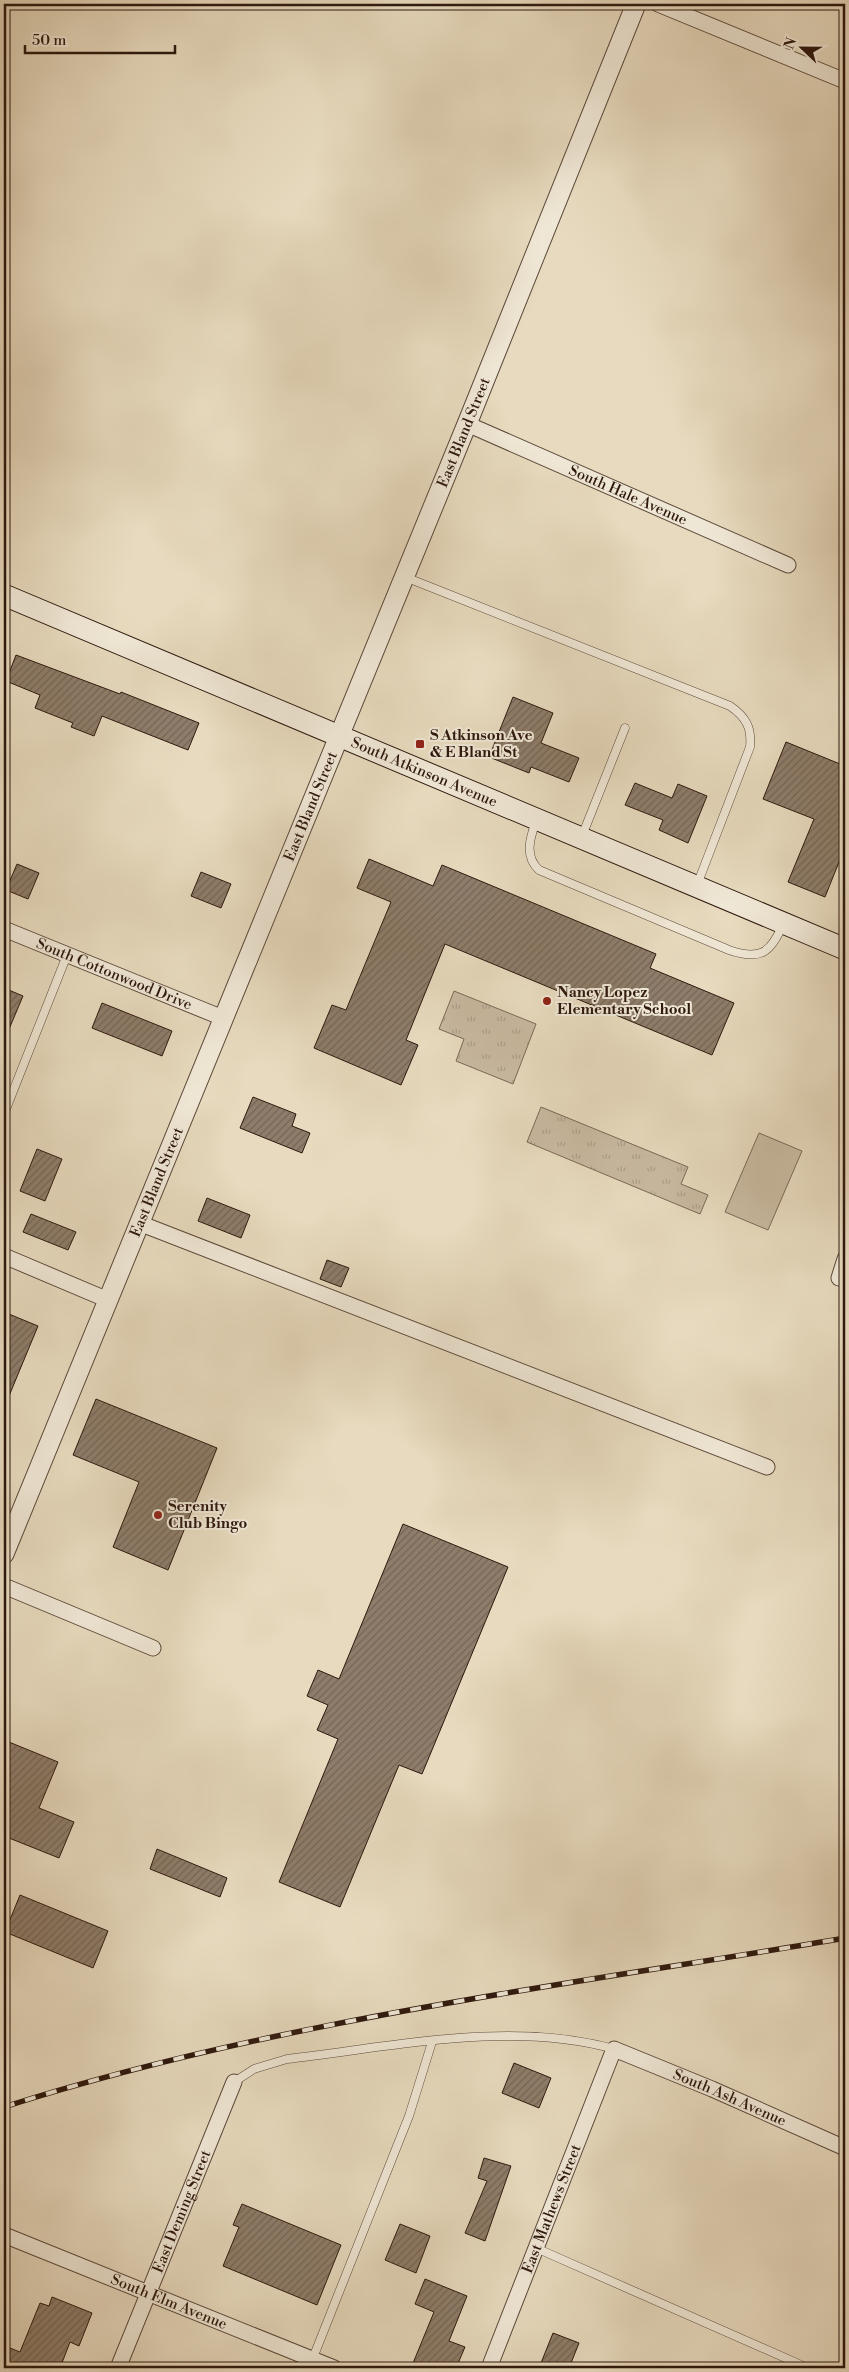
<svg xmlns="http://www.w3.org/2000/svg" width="849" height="2372" viewBox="0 0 849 2372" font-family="'Libre Bodoni',serif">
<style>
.grass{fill:url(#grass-tufts);stroke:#7b6857}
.pitch{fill:#c8b9a0;stroke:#7b6857}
.building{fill:url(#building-hatch);stroke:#2e180e}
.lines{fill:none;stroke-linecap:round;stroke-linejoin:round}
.service-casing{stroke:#5c483a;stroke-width:9}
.minor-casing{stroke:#5c483a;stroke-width:17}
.tertiary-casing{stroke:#5c483a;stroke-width:21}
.secondary-casing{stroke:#2e180e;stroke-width:23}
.service{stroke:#efe7d5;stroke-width:8}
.minor{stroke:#efe7d5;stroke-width:15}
.tertiary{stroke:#efe7d5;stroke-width:19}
.secondary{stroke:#efe7d5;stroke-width:21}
.rail-casing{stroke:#2e180e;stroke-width:5.5}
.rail{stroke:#efe7d5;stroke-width:4;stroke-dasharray:11;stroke-linecap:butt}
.poi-dot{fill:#8f2418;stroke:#efe7d5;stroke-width:2}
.labels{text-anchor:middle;stroke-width:4;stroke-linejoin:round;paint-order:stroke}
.street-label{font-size:15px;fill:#2e180e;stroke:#efe7d5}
.poi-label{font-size:15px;font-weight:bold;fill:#2e180e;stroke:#efe7d5;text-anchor:start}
</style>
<defs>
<pattern id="grass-tufts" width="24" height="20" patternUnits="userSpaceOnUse" patternTransform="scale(1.25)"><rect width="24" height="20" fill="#c8b9a0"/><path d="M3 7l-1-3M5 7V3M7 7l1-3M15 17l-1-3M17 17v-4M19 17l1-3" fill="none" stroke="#ac9e89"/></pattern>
<pattern id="building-hatch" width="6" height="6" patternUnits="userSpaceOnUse" patternTransform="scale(1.25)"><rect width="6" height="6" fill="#8e7d6a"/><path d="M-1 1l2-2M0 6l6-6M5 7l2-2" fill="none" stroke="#746556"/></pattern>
</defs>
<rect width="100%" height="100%" fill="#e7dabe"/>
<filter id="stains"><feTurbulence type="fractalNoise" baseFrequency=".004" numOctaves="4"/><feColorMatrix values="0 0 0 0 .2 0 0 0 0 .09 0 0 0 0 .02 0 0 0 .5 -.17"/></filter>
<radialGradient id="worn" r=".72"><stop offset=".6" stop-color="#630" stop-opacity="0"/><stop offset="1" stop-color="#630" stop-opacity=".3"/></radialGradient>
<path class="grass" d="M454,991L536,1024L513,1084L456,1061L464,1039L439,1029Z
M541,1107L688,1167L681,1184L708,1195L700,1214L527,1142Z"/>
<path class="pitch" d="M759,1133L802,1151L768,1230L725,1212Z"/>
<path class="building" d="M16,655L120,694L121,692L199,723L188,750L102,716L94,736L71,727L73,723L35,708L40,695L6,681Z
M513,697L553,713L541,743L579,758L569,782L531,767L529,773L489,757Z
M786,742L845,766V847L825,897L788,882L814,819L763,799Z
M635,783L672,798L678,784L707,796L688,843L659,830L663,820L625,805Z
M369,859L433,886L442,865L656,954L650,968L734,1003L712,1055L445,944L406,1040L418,1045L401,1085L314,1048L332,1005L346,1010L391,902L357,888Z
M17,864L39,873L28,899L6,890Z
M201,872L231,884L221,908L191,896Z
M4,988L23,996L4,1041Z
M102,1003L172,1031L162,1056L92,1028Z
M253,1097L296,1114L292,1126L310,1133L302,1153L240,1128Z
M37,1149L62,1159L45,1201L20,1191Z
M207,1198L250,1215L241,1238L198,1221Z
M31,1214L76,1232L68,1250L23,1232Z
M327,1260L349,1268L341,1287L320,1279Z
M4,1312L38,1326L4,1408Z
M96,1399L217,1448L168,1570L113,1547L139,1482L73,1455Z
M403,1524L508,1567L422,1774L399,1765L340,1907L279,1882L338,1739L317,1730L328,1705L307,1696L318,1670L339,1679Z
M4,1740L58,1762L39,1808L74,1822L59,1858L4,1836Z
M157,1849L227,1878L220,1897L150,1869Z
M20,1895L108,1931L93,1968L5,1932Z
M514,2063L551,2078L539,2108L502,2093Z
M484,2158L511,2166L485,2241L465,2233L487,2181L478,2178Z
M242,2204L341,2245L317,2305L223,2266L239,2227L233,2225Z
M400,2224L430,2236L416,2273L385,2260Z
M425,2279L467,2296L449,2341L465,2347L456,2368H411L434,2312L415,2304Z
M52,2297L92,2313L79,2346L70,2342L60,2368H14L15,2366L4,2362L10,2348L20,2352L40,2303L49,2306Z
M553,2333L579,2343L569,2368H539Z"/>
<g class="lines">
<defs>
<path id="service" d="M405,577L730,706C746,717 752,728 750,747L697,885
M536,821C530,838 524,856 539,870L729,950C760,961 771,953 783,924
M582,836L625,728
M4,1114L67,955
M234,2082L254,2069L287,2059C392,2047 510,2020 614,2049
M536,2248L808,2368
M309,2368L409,2116L432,2042"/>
<g id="minor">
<path d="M658,4L845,81"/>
<path id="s1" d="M467,424L788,565"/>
<path id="s2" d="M4,929L223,1018"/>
<path d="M139,1223L767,1467"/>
<path d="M4,1256L108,1300"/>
<path d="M839,1278L845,1259"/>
<path d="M4,1586L153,1648"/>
<path id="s3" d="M4,2235L334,2368"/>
<path id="s4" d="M118,2368L234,2082"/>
<path id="s5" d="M489,2368L614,2049L712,2089L845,2148"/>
</g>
<g id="tertiary">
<path id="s6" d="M4,1554L467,424L636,4"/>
</g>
<g id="secondary">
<path id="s7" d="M4,595L845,949"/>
</g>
</defs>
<use href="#service" class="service-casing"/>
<use href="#minor" class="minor-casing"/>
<use href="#tertiary" class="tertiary-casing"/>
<use href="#secondary" class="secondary-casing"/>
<use href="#service" class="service"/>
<use href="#minor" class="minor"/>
<use href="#tertiary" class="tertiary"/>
<use href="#secondary" class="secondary"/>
<defs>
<path id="rail" d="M4,2107C277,2020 563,1986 845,1938"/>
</defs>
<use href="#rail" class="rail-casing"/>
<use href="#rail" class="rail"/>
</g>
<g class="poi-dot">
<rect x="415" y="739" width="10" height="10" rx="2.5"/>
<circle cx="547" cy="1001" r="5"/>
<circle cx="158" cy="1515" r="5"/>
</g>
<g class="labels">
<g class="street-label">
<text dy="5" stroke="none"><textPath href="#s6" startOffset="1212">East Bland Street</textPath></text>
<text dy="5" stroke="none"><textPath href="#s1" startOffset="176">South Hale Avenue</textPath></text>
<text dy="5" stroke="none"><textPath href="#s7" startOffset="456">South Atkinson Avenue</textPath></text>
<text dy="5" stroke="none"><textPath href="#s6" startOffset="808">East Bland Street</textPath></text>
<text dy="5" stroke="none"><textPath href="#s2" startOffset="119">South Cottonwood Drive</textPath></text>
<text dy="5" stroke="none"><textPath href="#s6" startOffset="402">East Bland Street</textPath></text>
<text dy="5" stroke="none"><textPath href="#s5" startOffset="468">South Ash Avenue</textPath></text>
<text dy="5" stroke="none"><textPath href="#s5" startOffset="171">East Mathews Street</textPath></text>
<text dy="5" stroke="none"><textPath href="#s4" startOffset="169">East Deming Street</textPath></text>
<text dy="5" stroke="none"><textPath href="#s3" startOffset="178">South Elm Avenue</textPath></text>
</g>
<g class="poi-label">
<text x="430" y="740">S Atkinson Ave<tspan x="430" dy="17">&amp; E Bland St</tspan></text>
<text x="557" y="997">Nancy Lopez<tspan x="557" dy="17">Elementary School</tspan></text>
<text x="168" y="1511">Serenity<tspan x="168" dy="17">Club Bingo</tspan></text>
</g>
</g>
<rect width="849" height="2372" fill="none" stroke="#e7dabe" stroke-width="20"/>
<rect x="5" y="5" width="839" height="2362" fill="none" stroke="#2e180e" stroke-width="2.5"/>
<rect x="10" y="10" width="829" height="2352" fill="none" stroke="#2e180e"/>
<g transform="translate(802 48) rotate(292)" stroke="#efe7d5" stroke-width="4" paint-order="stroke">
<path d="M0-4L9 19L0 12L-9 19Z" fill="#2e180e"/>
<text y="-8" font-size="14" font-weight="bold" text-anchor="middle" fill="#2e180e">N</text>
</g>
<path d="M25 45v8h150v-8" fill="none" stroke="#2e180e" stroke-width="2.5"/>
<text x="32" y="45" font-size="15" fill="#2e180e" stroke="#efe7d5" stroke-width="4" paint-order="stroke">50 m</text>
<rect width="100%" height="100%" filter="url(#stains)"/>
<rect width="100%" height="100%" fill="url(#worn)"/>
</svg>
